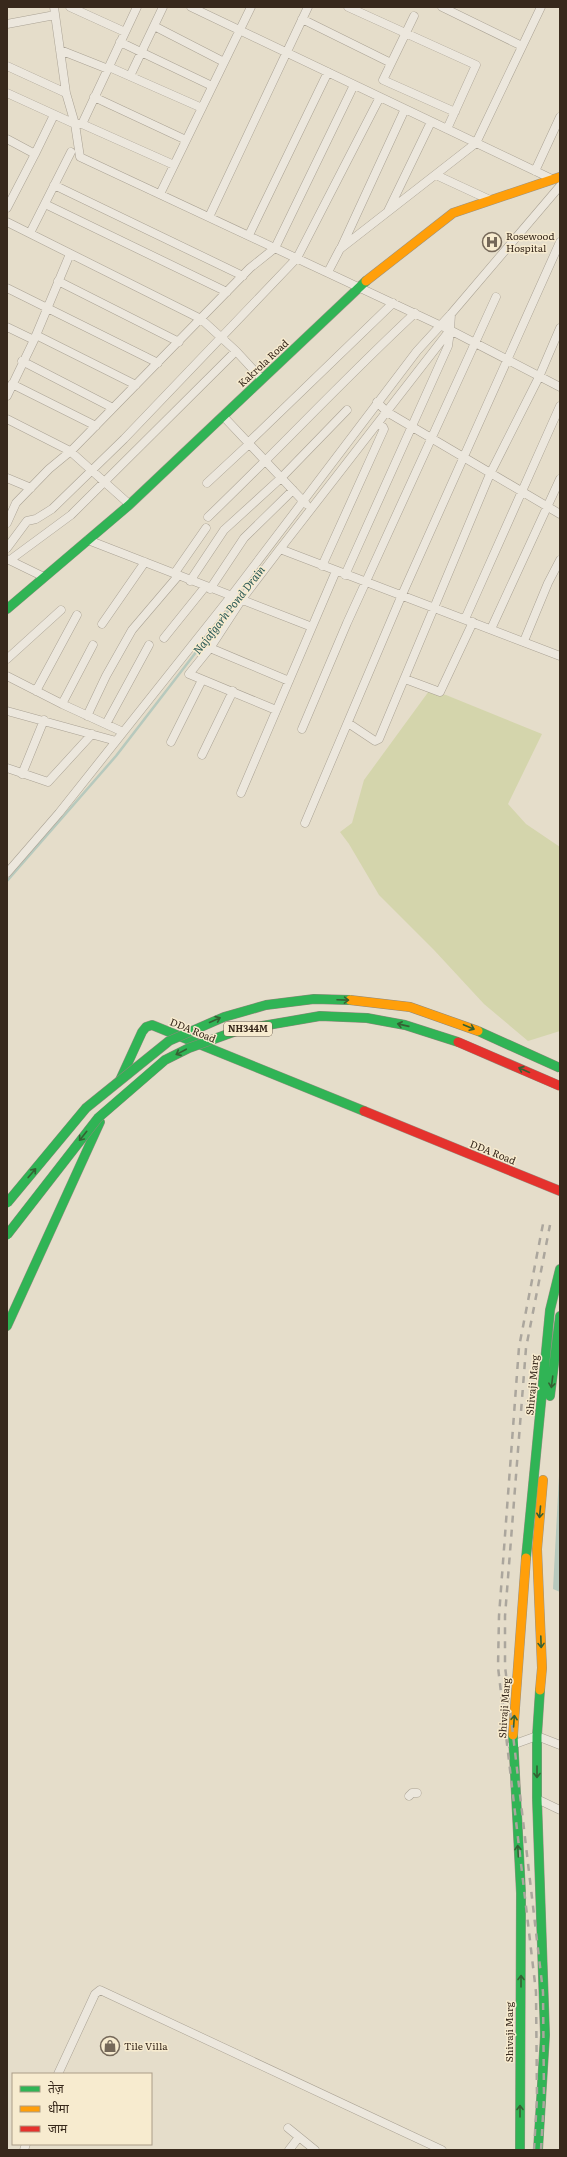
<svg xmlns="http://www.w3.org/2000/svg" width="567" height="2157" viewBox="0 0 567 2157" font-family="Literata,'Noto Sans Devanagari',serif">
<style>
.green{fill:#d4d5ac}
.water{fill:#b7c9bd}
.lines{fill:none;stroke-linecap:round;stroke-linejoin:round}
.stream{stroke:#b7c9bd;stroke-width:2.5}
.street-casing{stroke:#aaa294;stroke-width:9}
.fast-casing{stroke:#999184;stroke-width:10}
.slow-casing{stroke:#999184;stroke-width:10}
.jam-casing{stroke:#999184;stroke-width:10}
.street{stroke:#ece7dd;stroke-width:8}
.fast{stroke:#30b455;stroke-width:9}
.slow{stroke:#ff9f0a;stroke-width:9}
.jam{stroke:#e5322d;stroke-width:9}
.rail{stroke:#aba69d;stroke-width:2.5;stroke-dasharray:7 7;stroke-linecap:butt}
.fast-bridge-casing{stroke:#8f877a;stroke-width:10;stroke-linecap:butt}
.slow-bridge-casing{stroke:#8f877a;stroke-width:10;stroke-linecap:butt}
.jam-bridge-casing{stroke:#8f877a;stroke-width:10;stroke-linecap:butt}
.fast-bridge{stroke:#30b455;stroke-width:9}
.slow-bridge{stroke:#ff9f0a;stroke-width:9}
.jam-bridge{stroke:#e5322d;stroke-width:9}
.oneway{stroke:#356133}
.labels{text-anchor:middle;stroke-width:3;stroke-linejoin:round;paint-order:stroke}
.shield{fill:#f7ebcf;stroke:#716352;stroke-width:1}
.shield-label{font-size:9px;font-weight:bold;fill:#38291c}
.poi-label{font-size:10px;fill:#38291c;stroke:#f7ebcf;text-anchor:start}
.street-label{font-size:10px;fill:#38291c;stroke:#f7ebcf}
.water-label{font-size:11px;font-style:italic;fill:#2a5956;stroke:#f7ebcf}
</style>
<rect width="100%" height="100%" fill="#e5ddca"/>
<path class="green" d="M429,691L446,695L542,734L508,804L526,824L560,847V1031L528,1041L484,1004L434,950L379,895L349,844L340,832L352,823L364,780Z"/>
<path class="water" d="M560,1457V1592L553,1589Z"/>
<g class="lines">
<path class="stream" d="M7,881L116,756L237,599"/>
<defs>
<path id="street" d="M54,7L66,93L75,124L80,157L450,330L560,387
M70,7L125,32
M191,7L552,179
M348,7L476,65L447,129
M442,7L522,46
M414,16L383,80L455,112
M302,19L391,63
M7,24L55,15
M154,26L224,62
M120,42L212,86
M60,50L108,69
M7,66L66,93
M109,67L202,108
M130,76L163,7
M7,93L75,124H82L137,7
M94,97L186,140
M82,124L174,165
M7,139L35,154L54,115
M535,171L560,117
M436,175L490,200
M54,185L243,276
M160,194L251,7
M45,204L227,292
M7,208L35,154
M388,211L431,122
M209,217L308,7
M7,222L201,319L236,351L71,515L10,560
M30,233L71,152
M249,235L328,72
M341,248L405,109
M328,272L340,249L476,143L541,7
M58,281L179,342
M7,288L158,363
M451,314L450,330L280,549L560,656
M7,327L34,340
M36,335L136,385
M236,351L262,379
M22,361L113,408
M12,384L96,426
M7,396L34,340L70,254
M377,402L387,412L560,514
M223,416L306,504
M7,419L70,451L129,504
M248,443L393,303
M7,478L31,488
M207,483L249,444
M208,517C278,450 344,379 415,313
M7,523L16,503L49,469L72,450L250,268L275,248L354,85
M88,540L312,627
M7,548L27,521L36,519L52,509L124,439L297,258L380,97
M7,559L44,577
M322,566L384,429L383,427L377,424
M174,574L206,528
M345,575L448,346L450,331
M190,581L224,530L281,478L347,410
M210,589L244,538L293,490
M465,619L560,406
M102,624L145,562
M491,629L560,479
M164,638L205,587
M197,639L210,648L289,681
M524,641L548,583L560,560
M7,659L61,610
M7,676L62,704L123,732
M405,679L440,692L473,622
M36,691L77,615
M62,704L93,645
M276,710L189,674L210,648L242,599L280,549
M7,711L116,741
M87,716L106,676L132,630L178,576
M348,723L375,741L379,739L490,474L539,377L560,328
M106,724L149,645
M302,729L347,623L496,297
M171,742L202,680
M202,755L233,691
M7,768L48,782L92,734
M22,774L44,720
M241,793L336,571
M305,823L401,597L560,242
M7,873L59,813L232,595L417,351L451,314L560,186
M512,1745L537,1736L560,1745
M409,1796L412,1793H417
M537,1799L560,1810
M58,2074L95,1994L100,1990L442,2150
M288,2128L315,2150
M24,2150L26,2144
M289,2150L299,2137"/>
<path id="fast" d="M7,609L128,506L366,281
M120,1080L142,1032L146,1027L152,1025L364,1111
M7,1326L100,1122
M550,1396L560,1316
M526,1558L550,1310L560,1269
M513,1735L521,1893L520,2150
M538,2150L545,2035L537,1799V1736L540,1690"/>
<path id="slow" d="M366,281L453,213L560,177
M540,1690L542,1668L537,1549L543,1480
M513,1735L526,1558"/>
<path id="jam" d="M364,1111L560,1191"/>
</defs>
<use href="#street" class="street-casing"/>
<use href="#fast" class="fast-casing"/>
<use href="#slow" class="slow-casing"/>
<use href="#jam" class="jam-casing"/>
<use href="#street" class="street"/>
<use href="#fast" class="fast"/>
<use href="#slow" class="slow"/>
<use href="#jam" class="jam"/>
<path class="rail" d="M534,2150L537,2098L536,1992L498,1667L499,1616L519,1347L543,1224
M541,2150L544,2098L543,1992L505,1666V1616L526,1348L550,1225"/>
<defs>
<path id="fast-bridge" d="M478,1031L560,1068
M7,1203L86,1108L169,1041L224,1017L266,1005L314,999L350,1000
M7,1235L98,1118L165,1060L189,1048L239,1030L320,1016L367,1018L405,1025L458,1042"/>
<path id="slow-bridge" d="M350,1000L410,1007L478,1031"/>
<path id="jam-bridge" d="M458,1042L560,1086"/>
</defs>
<use href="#fast-bridge" class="fast-bridge-casing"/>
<use href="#slow-bridge" class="slow-bridge-casing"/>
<use href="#jam-bridge" class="jam-bridge-casing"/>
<use href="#fast-bridge" class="fast-bridge"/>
<use href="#slow-bridge" class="slow-bridge"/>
<use href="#jam-bridge" class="jam-bridge"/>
</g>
<defs><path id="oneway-shaft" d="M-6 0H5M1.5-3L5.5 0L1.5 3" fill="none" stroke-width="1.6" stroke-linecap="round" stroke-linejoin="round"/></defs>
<g class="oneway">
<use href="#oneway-shaft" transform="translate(343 1000) rotate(2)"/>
<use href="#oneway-shaft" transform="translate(215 1020) rotate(-24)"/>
<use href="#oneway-shaft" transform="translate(403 1025) rotate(-167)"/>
<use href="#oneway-shaft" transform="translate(469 1027) rotate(23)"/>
<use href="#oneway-shaft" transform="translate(181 1052) rotate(152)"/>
<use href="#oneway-shaft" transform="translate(524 1070) rotate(-156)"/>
<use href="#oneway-shaft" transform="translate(83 1136) rotate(129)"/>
<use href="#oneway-shaft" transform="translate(32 1173) rotate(-50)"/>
<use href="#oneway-shaft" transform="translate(552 1382) rotate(97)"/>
<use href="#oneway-shaft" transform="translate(540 1512) rotate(95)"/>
<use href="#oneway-shaft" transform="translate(541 1642) rotate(88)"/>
<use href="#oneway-shaft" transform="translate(514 1721) rotate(-86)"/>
<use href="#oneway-shaft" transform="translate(537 1772) rotate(90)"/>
<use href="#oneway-shaft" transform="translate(518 1851) rotate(-93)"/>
<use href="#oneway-shaft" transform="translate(521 1981) rotate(-90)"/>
<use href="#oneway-shaft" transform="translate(520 2111) rotate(-90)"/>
</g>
<defs>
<symbol id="hospital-ring" viewBox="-11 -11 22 22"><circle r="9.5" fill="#f7ebcf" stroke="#756859" stroke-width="1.5"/><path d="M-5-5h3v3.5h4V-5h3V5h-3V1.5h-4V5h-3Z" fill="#756859"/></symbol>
<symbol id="shop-ring" viewBox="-11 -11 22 22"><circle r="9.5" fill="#f7ebcf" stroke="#756859" stroke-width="1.5"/><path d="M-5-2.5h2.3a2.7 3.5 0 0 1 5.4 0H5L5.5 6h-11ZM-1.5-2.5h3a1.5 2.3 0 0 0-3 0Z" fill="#756859"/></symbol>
</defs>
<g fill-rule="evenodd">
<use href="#hospital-ring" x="481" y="231" width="22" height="22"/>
<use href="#shop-ring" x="99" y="2035" width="22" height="22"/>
</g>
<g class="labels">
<rect class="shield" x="224" y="1022" width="48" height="14" rx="3"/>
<g class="shield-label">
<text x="248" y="1032">NH344M</text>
</g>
<g class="poi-label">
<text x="506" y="240">Rosewood<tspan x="506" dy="12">Hospital</tspan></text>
<text x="124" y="2050">Tile Villa</text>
</g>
<g class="street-label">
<text transform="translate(263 363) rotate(-43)" y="4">Kakrola Road</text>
<text transform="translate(193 1030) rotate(22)" y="4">DDA Road</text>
<text transform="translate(493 1152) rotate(22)" y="4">DDA Road</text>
<text transform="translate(532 1385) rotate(-85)" y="4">Shivaji Marg</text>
<text transform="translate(504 1708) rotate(-86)" y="4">Shivaji Marg</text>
<text transform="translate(509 2032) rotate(-90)" y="4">Shivaji Marg</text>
</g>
<g class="water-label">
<text transform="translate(229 610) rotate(-52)" y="4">Najafgarh Pond Drain</text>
</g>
</g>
<rect width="567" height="2157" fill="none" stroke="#38291c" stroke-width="16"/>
<rect x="12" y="2073" width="140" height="72" fill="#f7ebcf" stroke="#ab9d87"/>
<rect x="20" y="2086" width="20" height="6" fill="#30b455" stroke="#ab9d87"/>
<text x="48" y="2093" font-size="12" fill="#38291c">तेज़</text>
<rect x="20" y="2106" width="20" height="6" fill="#ff9f0a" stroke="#ab9d87"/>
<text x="48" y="2113" font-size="12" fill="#38291c">धीमा</text>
<rect x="20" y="2126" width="20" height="6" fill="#e5322d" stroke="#ab9d87"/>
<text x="48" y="2133" font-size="12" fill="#38291c">जाम</text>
</svg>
